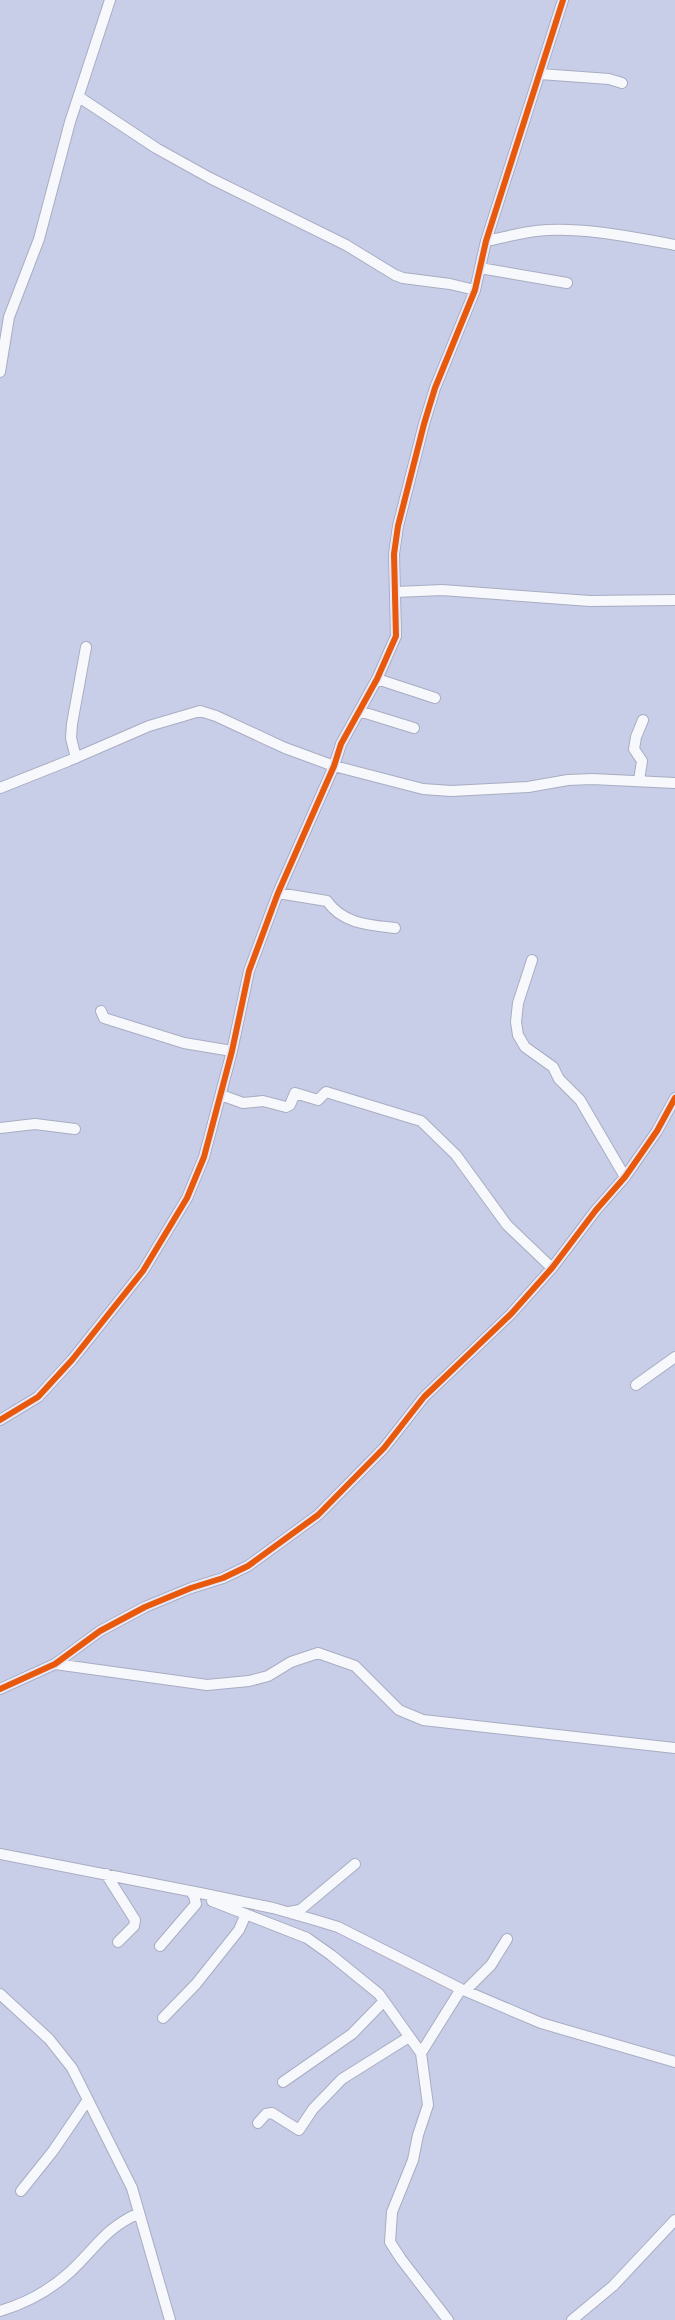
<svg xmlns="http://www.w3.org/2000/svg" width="675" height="2320" viewBox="0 0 675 2320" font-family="'Work Sans',sans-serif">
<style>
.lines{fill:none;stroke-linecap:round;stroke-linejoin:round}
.minor-casing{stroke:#a9adc2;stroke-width:12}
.minor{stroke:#f7f8fc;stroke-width:10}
.cycleway-casing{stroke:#e2e6fb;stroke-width:9}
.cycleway{stroke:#e8590c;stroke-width:6}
</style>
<rect width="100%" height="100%" fill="#c8cde8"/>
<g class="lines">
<defs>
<path id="minor" d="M540,74L609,79L622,83
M79,97L156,148L210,178L346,245L395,275L403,278L450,284L475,290
M486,241C502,238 519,233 536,231C579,226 632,237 675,245
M480,268L567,283
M0,372L9,317L39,239L70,122L110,0
M396,592L442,590L590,601L675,600
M377,679L435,698
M359,711L414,728
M76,758L71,738L72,724L86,647
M639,780L642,761L634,749L636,737L643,720
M0,788L68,761L149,726L200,711L216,716L285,748L334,766L423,789L451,791L528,787L568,780L592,779L675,783
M278,893L327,901C343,924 369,925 395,928
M532,960L518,1003L516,1022L518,1035L525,1047L553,1067L559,1079L580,1100L625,1177
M101,1011L104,1018L184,1043L232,1051
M221,1095L243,1103L263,1101L286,1107L290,1105L295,1093L318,1100L326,1092L421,1121L456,1155L507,1225L552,1268
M0,1128L35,1124L75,1129
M636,1385L675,1357
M0,1420L38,1397L72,1360L143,1271L187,1198L204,1157L232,1051L249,971L278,893L334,766L341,744L377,679L396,636L394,554L398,526L424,424L435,388L475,290L486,241L563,0
M55,1664L207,1685L249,1681L268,1676L291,1662L318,1653L355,1666L399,1710L423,1720L675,1748
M0,1689L55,1664L100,1631L145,1607L191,1588L223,1578L248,1566L318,1515L384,1448L424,1397L511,1314L552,1268L596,1210L625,1177L657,1131L675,1098
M0,1854L200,1893L273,1908L315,1920L338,1927L461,1989L541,2023L675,2062
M106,1874L135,1920L134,1926L118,1942
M212,1901L307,1938L331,1955L379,1994L421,2053L428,2105L418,2135L413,2160L392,2212L390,2242L401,2259L448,2320
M289,1912L300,1910L355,1864
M160,1946L196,1904L194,1896L190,1891
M465,1991L491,1965L507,1939
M0,1994L49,2039L72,2068L132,2188L170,2320
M163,2018L196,1984L239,1930L246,1914
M421,2053L461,1989
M283,2082L352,2034L384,2001
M258,2123L266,2114L272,2113L299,2130L313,2109L342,2079L409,2037
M21,2191L53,2151L87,2101
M0,2311C27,2303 49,2291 70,2272C96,2248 104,2229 139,2213
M572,2320L613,2286L675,2220"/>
</defs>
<use href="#minor" class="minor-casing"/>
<use href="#minor" class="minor"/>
<defs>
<path id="cycleway" d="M0,1420L38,1397L72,1360L143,1271L187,1198L204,1157L232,1051L249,971L278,893L334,766L341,744L377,679L396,636L394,554L398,526L424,424L435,388L475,290L486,241L563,0
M0,1689L55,1664L100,1631L145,1607L191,1588L223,1578L248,1566L318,1515L384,1448L424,1397L511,1314L552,1268L596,1210L625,1177L657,1131L675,1098"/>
</defs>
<use href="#cycleway" class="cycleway-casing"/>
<use href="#cycleway" class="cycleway"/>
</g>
</svg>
